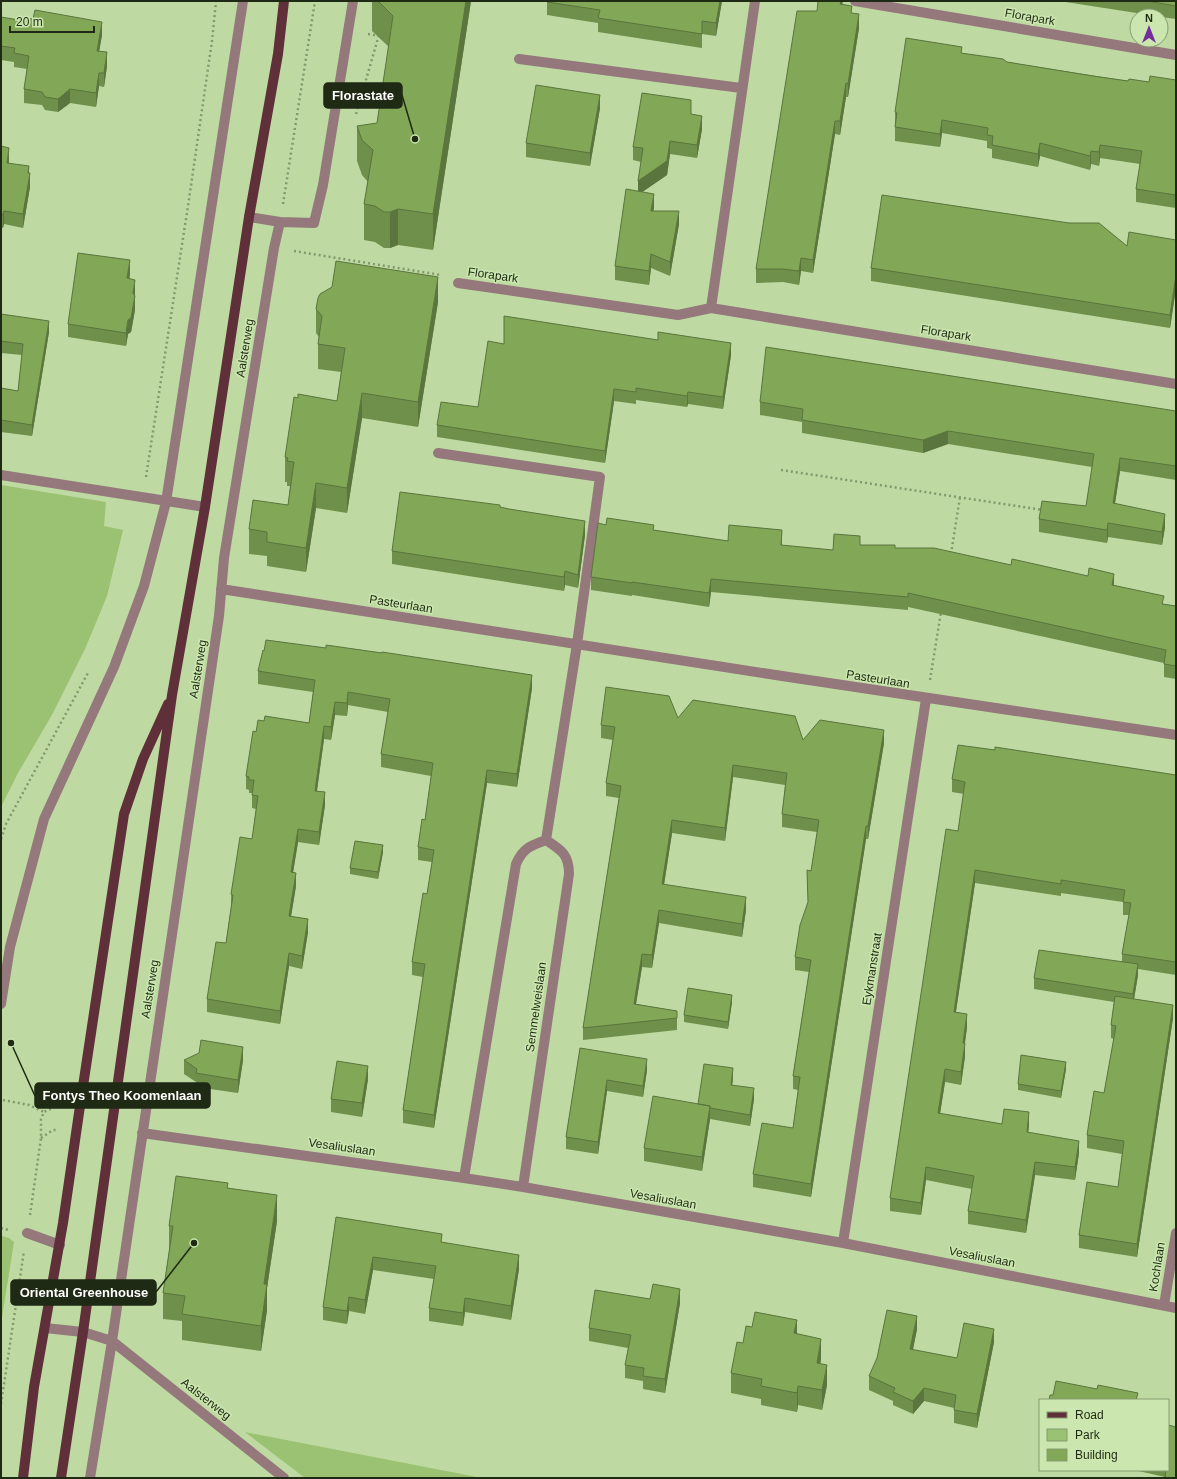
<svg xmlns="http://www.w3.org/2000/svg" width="1177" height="1479" viewBox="0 0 1177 1479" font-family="Arial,sans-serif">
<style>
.green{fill:#9bc172}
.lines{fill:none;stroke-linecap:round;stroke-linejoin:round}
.path{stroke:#83986d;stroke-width:2.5;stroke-dasharray:2 3;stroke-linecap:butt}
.minor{stroke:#94787b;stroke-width:10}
.major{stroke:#5f3039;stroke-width:10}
.wall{fill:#6f904b}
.shaded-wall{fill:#5a753d}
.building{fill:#81a757;stroke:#5a753d}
.labels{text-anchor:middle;stroke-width:3;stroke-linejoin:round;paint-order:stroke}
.street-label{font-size:12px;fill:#1f2a14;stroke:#cbe7af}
.leader{fill:none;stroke:#1f2a14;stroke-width:1.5}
.callout-dot{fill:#1f2a14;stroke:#cbe7af;stroke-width:1.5}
.callout{fill:#1f2a14;stroke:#1f2a14;stroke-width:1.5}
.callout-label{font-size:13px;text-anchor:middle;font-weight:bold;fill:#fff}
</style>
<rect width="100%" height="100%" fill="#bedaa2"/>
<path class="green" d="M1,485L106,502L104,526L123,530L107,596L85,649L53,713L18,773L1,807Z
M2,1236L9,1238L14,1242L1,1324V1243Z
M245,1432L482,1478H305Z"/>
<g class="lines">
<path class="path" d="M368,34L379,36
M356,114L379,35
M283,204L315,1
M294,251L441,275
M781,470L1043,510
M146,477L188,206L212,41L216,1
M951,554L960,497
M930,680L941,612
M1,839L6,824L89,671
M3,1100L29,1105L44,1112
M41,1138L53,1130H58
M30,1215L41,1138V1119L44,1112L61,1104
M1,1228L9,1230
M1,1404L24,1251"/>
<path class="minor" d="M855,1L1176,55
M519,59L741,88
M249,217L280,222L314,223L323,185L353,1
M458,283L678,315L711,308L1176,384
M711,308L755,1
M438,453L600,477L577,644L546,840
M1,475L205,507
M221,589C540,638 857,689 1176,735
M1,1004L10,947L44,819L114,667L144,586L166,502L243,1
M142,1133L464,1178L523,1187L843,1243L1176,1308
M464,1178L516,864C523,848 530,846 546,840
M523,1187L569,874C569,854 561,850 546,840
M27,1233L60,1245
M843,1243L926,699
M1164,1305L1176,1233
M45,1328L83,1332L112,1341L284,1478
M90,1478L112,1341L219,616L224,558L274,248L280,222"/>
<path class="major" d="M23,1478L34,1387L63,1223L80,1106L124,814L143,759L168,704
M61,1478L83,1332L172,695L205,507L249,217L278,54L284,1"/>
</g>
<path class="wall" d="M372,1H471L433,250L398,245L390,248H384L375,242L364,240V204L368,182L362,175L357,161V126L377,123L389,47L372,31Z
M547,1H722L716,36L702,34V48L598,32V23L547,15Z
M1059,1H1176V19L1161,17V16H1156Z
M842,5L852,14L859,28L848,97H846L840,135L835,134L813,273L801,271L799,285L783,282L756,283V269L817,11Z
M1,17L102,35L99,51L107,66L104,87L99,86L96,107L70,103L58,112L45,110L42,105L24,103V89L27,69L14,67V62L1,60Z
M962,53L1007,62L1128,81L1149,82L1176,80V208L1136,202V189L1140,164L1100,158L1099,166L1091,164L1090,170L1040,156L1038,167L992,158V149L987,148V141L942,133L940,147L895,141V112Z
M600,108L590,166L526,157V143Z
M691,114L702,129L697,158L670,154L667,175L642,192L654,208L653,211L679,224L670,276L651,268L649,285L615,280V266L638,191L641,162L633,160V147Z
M1,146L9,161V163L29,173L30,187L23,228L4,224L3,228H1Z
M1176,240V288L1170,328L871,281V268L1127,246Z
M130,274L129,279L135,293V310L131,332L128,334L126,346L68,337V324Z
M438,302L418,427L362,418L347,513L316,508L306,572L267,566V556L249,554V529L288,505L290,486H287V482H285V457L298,398L337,401L341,372L318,369V344L319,337L316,333V309Z
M1,314L49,332L32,436L1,432V388L18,391L22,355L1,353Z
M504,344L731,355L723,409L688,404L687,407L636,400V404L614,401L605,463L437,437V425L478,407Z
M760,402L1176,411V480L1120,471L1115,503L1165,527L1162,545L1108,537L1107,543L1039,532V519L1086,506L1092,467L948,444L923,453L802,433V422L760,415Z
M500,507L585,535L578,588L565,585L564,591L392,564V551Z
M654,530L728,541L833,550L860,545L895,548L1011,565L1114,585L1164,604L1176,606V679L1164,677V663L908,607V610L711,592L709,607L632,595V596L591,590V577Z
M258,671L532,688L517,787L487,783L434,1128L403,1123V1110L423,977L412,975V962L427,894L432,862L418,860V847L425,820L431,776L381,767V754L388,712L348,705L347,716L335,715L331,740L324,739L317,791L325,805L319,845L298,842L293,872L296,886L291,916L308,932L302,969L289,966L280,1024L207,1012V999L226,943L231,907V894L252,839L256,809L252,808V793H249V790L246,789V776L256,732L264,721L309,723L313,692L258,684Z
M678,718L803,740L884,743L868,839H866L811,1197L753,1187V1174L793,1128L798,1090L793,1089V1076L809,972L795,970V957L808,903L807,870L811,871L817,832L782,827V814L785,785L733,777L725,841L672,833L664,885L746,910L742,937L659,923L652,968L642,967L636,1004L677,1011V1030L583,1040V1028L619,798L606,796V783L613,740L601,738V725Z
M995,750L1176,775V975L1138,969V975L1134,999L1173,1018L1137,1257L1079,1248V1235L1118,1187L1122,1154L1087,1148V1135L1104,1093L1114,1039L1111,1038V1025L1114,1002L1034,989V978L1122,962V954L1129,915H1123V902L1061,893V896L975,883L956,1012L967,1027L965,1043V1056L961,1085L945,1082L940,1114L1002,1124L1029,1125L1028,1132L1079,1153L1075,1180L1035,1175L1026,1233L968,1224V1211L972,1189L926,1180L921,1215L890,1211V1198L958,831L964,794L952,792V779Z
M383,852L378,879L350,874V868Z
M732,1002L728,1029L684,1022V1015Z
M580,1048L647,1070L643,1097L607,1091L598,1154L566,1149V1137Z
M184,1060H243L238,1093L196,1087V1082L184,1074Z
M1066,1069L1061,1098L1018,1090V1084Z
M733,1078L732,1085L754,1099L750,1126L710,1119L702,1171L644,1161V1148L698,1104Z
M368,1079L362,1117L331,1112V1099Z
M228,1188L277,1221L267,1288V1310L261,1351L182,1340V1321L163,1319V1293L169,1251V1226Z
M336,1217L442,1242L519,1269L511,1320L465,1312L463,1326L429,1321V1308L434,1279L373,1270L365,1314L349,1311L347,1324L323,1320V1307Z
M650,1299L680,1303L665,1393L643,1389V1381L625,1378V1365L628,1348L589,1341V1328Z
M917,1329L913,1350L957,1358L994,1342L977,1428L954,1423V1408L924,1401L913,1414L893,1405V1401L869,1390V1376Z
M797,1334L821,1359L820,1364L827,1385L822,1410L798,1405L797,1412L761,1405V1399L731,1393V1373L743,1343Z
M1134,1470H1168L1176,1478H1165V1477Z"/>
<path class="shaded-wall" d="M466,1H471L433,250V214Z
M720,1H722L716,36V23Z
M841,1H843L840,18V4Z
M859,14V28L848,97V84Z
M102,22V35L97,64V51Z
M107,52V66L104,87V73Z
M99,73V86L96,107V93Z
M846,83V97L840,135V121Z
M70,89V103L58,112V99Z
M600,95V108L590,166V153Z
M702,116V129L697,158V145Z
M942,120V133L940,147V134Z
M835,121V134L813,273V260Z
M670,141V154L667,175L638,195V181Z
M1040,143V156L1038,167V154Z
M1100,145V158L1099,166V152Z
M9,148V161L7,176V163Z
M1091,151V164L1090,170V156Z
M29,166V178L30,173V187L23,228V214Z
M654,194V208L651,224V211Z
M398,209V245L390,248V212Z
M4,211V224L3,228V215Z
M679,211V224L670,276V262Z
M651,254V268L649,285V271Z
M801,258V271L799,285V271Z
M130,260V274L127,292V278Z
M1176,275V288L1170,328V315Z
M438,277V302L418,427V402Z
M135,280V293L133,306V293Z
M135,296V310L131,332L128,334L126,346V333L128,320Z
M49,321V332L32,436V425Z
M731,343V355L723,409V397Z
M614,389V401L605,463V451Z
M688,392V404L687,407V396Z
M362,393V418L347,513V488Z
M948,431V444L923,453V440Z
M1120,458V471L1113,516V503Z
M316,483V508L306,572V548Z
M1165,514V527L1162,545V532Z
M585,521V535L578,588V575Z
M1108,523V537L1107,543V530Z
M782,530V543L781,559V545Z
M565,571V585L564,591V577Z
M1114,574V587L1112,585Z
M711,579V592L709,607V593Z
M532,675V688L517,787V774Z
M348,692V705L347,716V703Z
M335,702V715L331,740V727Z
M324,726V739L315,804V791Z
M884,730V743L868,839V826Z
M733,765V777L725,841V828Z
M487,770V783L434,1128V1115Z
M325,792V805L319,845V832Z
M672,820V833L662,897V884Z
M866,826V839L811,1197V1184Z
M298,829V842L291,885V872Z
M383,845V852L378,879V872Z
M975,870V883L954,1024V1012Z
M296,873V886L289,929V916Z
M746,897V910L742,937V924Z
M659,910V923L652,968V955Z
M308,919V932L302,969V956Z
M289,953V966L280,1024V1011Z
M642,954V967L634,1016V1004Z
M1138,964V975L1133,1005V994Z
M732,995V1002L728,1029V1022Z
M1173,1005V1018L1137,1257V1244Z
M967,1014V1027L963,1056V1043Z
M965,1043V1056L961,1085V1072Z
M243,1047V1060L238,1093V1080Z
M647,1059V1070L643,1097V1086Z
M1066,1062V1069L1061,1098V1091Z
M368,1066V1079L362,1117V1103Z
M733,1068V1078L731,1095V1085Z
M945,1069V1082L938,1126V1113Z
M607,1080V1091L598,1154V1142Z
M754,1088V1099L750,1126V1115Z
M710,1106V1119L702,1171V1157Z
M1029,1112V1125L1027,1145V1132Z
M1079,1141V1153L1075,1180V1167Z
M1035,1162V1175L1026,1233V1220Z
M926,1167V1180L921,1215V1203Z
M277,1195V1221L267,1288V1310L261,1351V1326L264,1284Z
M519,1255V1269L511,1320V1306Z
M373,1257V1270L365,1314V1300Z
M680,1289V1303L665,1393V1379Z
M349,1297V1311L347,1324V1311Z
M465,1298V1312L463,1326V1313Z
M917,1316V1329L910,1363V1349Z
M797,1320V1340L794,1333Z
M994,1329V1342L977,1428V1414Z
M821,1339V1359L817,1383V1363Z
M827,1365V1385L822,1410V1390Z
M798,1386V1405L797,1412V1393Z
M924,1388V1401L913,1414V1401Z"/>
<path class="building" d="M378,1H466L433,214L398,209L390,212H384L375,206L364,204L373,150L362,140L357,126L377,123L393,16Z
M547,1H720L716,23L702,21V34L598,18L600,10L547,2Z
M818,1H841L840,4L852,6L851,13L859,14L848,84L846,83L840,121H835L813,260L801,258L799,271L783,269H756L797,11H817Z
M1147,1H1176V6Z
M35,10L102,22L97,51L107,52L104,73H99L96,93L70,89L58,99L45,97L42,92L24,89L29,56L14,53L15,48L1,46V17L19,20L20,18L33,19Z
M906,38L962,47L961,53L1003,59L1007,62L1093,76L1128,81L1129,79L1149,82L1150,76L1176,80V195L1136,189L1142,151L1100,145L1099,152L1091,151L1090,156L1040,143L1038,154L992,145L993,136L987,135L988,128L942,120L940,134L895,127L897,113L895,112Z
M536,85L600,95L590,153L526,143Z
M642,93L691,100V114L702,116L697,145L670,141L667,161L638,181L643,148L633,147Z
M1,146L9,148L7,163L29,166L28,173H30L23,214L4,211L3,215L1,214Z
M626,189L654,194L651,211H679L670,262L651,254L649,271L615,266Z
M882,195L1069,223H1099L1127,246L1129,232L1176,240V275L1170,315L871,268Z
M78,253L130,260L127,278L135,280L133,293L135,296L131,318L128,320L126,333L68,324Z
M336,261L438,277L418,402L362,393L347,488L316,483L306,548L267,542V532L249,529L253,500L288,505L294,462L287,461L288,458L285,457L294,397L298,398V394L337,401L345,348L318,344L322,316L316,309L318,298L320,294L332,287Z
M1,314L49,321L32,425L1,420V388L18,391L23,344L1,341Z
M504,316L658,340V332L731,343L723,397L688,392L687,396L636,388V392L614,389L605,451L437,425L441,402L478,407L488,341L504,344Z
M766,347L1176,411V466L1120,458L1113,503L1165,514L1162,532L1108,523L1107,530L1039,519L1042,501L1086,506L1094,454L948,431L923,440L802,420L803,409L760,402Z
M400,492L500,505V507L509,509L585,521L578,575L565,571L564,577L392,551Z
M607,518L654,525L653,530L728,541L729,525L782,530L781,545L833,550L834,534L860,536V545H895V548H934L1011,565L1012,559L1088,576L1089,568L1114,574L1112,585L1164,596L1162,604L1176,606V666L1164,664L1166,650L908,593V597L711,579L709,593L632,582V583L591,577L598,523L606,525Z
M266,640L326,648V645L382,653V652L532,675L517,774L487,770L434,1115L403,1110L425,964L412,962L423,893L427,894L434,850L418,847L422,819L425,820L433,763L381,754L390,699L348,692L347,703L335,702L331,727L324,726L315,791L325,792L319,832L298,829L291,872L296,873L289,916L308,919L302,956L289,953L280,1011L207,999L216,942L226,943L233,895L231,894L240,837L252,839L258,796L252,795L254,780H249V777L246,776L253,731L256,732L258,720L264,721L265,716L309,723L315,680L258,671L263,650L264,651Z
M606,687L669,696L678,718L693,700L795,716L803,740L820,720L884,730L868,826H866L811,1184L753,1174L762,1123L793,1128L800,1077L793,1076L811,960L795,957L800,925L808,902L807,870L811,871L819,820L782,814L787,773L733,765L725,828L672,820L662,884L746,897L742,924L659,910L652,955L642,954L634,1004L677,1011V1018L583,1028L621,786L606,783L615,727L601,725Z
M958,745L995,750V747L1176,775V962L1122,954L1131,903L1123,902L1125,890L1061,880V884L975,870L954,1012L967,1014L963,1043H965L961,1072L945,1069L938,1113L1002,1124L1004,1109L1029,1112L1027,1132L1079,1141L1075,1167L1035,1162L1026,1220L968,1211L974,1176L926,1167L921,1203L890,1198L946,829L958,831L965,782L952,779Z
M355,841L383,845L378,872L350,868Z
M1039,950L1138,964L1133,994L1034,978Z
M688,988L732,995L728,1022L684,1015Z
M1115,996L1173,1005L1137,1244L1079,1235L1087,1182L1118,1187L1124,1141L1087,1135L1094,1091L1104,1093L1116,1026L1111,1025Z
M201,1040L243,1047L238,1080L196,1073L197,1069L184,1060L199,1053Z
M580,1048L647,1059L643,1086L607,1080L598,1142L566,1137Z
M1021,1055L1066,1062L1061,1091L1018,1084Z
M337,1061L368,1066L362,1103L331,1099Z
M704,1064L733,1068L731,1085L754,1088L750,1115L710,1108V1106L698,1104Z
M653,1096L710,1106L702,1157L644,1148Z
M176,1176L228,1183L227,1188L277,1195L264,1284H267L261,1326L182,1314L185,1296L163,1293L173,1226H169Z
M336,1217L442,1234L441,1242L519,1255L511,1306L465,1298L463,1313L429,1308L436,1266L373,1257L365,1300L349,1297L347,1311L323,1307Z
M653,1284L680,1289L665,1379L643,1376L644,1368L625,1365L631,1335L589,1328L595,1290L650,1299Z
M887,1310L917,1316L910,1349L957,1358L964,1323L994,1329L977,1414L954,1410L956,1395L924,1388L913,1401L893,1392L895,1388L869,1376L877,1358Z
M755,1312L797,1320L794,1333L821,1339L817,1363L827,1365L822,1390L798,1386L797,1393L761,1386L762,1379L731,1373L737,1342L743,1343L746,1326L752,1327Z
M1056,1381L1097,1389L1098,1385L1138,1393L1136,1400H1049L1050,1395H1053Z
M1168,1425L1176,1427V1478H1169L1165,1477L1166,1470H1168Z"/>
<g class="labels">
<g class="street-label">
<text transform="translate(1030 17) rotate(10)" y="4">Florapark</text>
<text transform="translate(493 275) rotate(8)" y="4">Florapark</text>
<text transform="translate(946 333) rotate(9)" y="4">Florapark</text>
<text transform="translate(245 348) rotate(-81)" y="4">Aalsterweg</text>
<text transform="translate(401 604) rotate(9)" y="4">Pasteurlaan</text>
<text transform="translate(198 669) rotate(-81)" y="4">Aalsterweg</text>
<text transform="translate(878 679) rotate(9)" y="4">Pasteurlaan</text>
<text transform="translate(872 969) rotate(-81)" y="4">Eykmanstraat</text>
<text transform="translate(150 989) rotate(-81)" y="4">Aalsterweg</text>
<text transform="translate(536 1007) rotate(-82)" y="4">Semmelweislaan</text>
<text transform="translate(342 1147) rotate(8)" y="4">Vesaliuslaan</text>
<text transform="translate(663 1199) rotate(10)" y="4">Vesaliuslaan</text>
<text transform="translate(982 1257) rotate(11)" y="4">Vesaliuslaan</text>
<text transform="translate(1157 1267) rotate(-81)" y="4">Kochlaan</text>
<text transform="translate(206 1399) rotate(38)" y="4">Aalsterweg</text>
</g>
</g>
<path class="leader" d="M415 139L402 95M11 1043L35 1096M194 1243L156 1292"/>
<g class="callout-dot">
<circle cx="415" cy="139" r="4"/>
<circle cx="11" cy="1043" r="4"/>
<circle cx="194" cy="1243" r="4"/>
</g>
<g class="callout">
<rect x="324" y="83" width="78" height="25" rx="4"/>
<rect x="35" y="1083" width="175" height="25" rx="4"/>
<rect x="11" y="1280" width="145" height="25" rx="4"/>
</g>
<g class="callout-label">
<text x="363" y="100">Florastate</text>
<text x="122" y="1100">Fontys Theo Koomenlaan</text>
<text x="84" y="1297">Oriental Greenhouse</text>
</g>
<rect width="1177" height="1479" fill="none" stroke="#1f2a14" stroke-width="4"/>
<rect x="1039" y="1399" width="130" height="72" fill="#cbe7af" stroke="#869b71"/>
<rect x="1047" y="1412" width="20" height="6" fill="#5f3039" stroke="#869b71"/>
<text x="1075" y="1419" font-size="12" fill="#1f2a14">Road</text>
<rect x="1047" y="1429" width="20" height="12" fill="#9bc172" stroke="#869b71"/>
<text x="1075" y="1439" font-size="12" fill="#1f2a14">Park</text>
<rect x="1047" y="1449" width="20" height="12" fill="#81a757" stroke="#869b71"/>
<text x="1075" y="1459" font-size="12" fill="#1f2a14">Building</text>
<g transform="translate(1149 28)"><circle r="19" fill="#cbe7af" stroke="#869b71"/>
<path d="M0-3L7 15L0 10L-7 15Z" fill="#742c9f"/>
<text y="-6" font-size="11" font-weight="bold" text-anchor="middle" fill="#1f2a14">N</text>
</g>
<path d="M10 26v6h84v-6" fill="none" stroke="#1f2a14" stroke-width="2"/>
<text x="16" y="26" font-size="12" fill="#1f2a14" stroke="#cbe7af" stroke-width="3" paint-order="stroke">20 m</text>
</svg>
